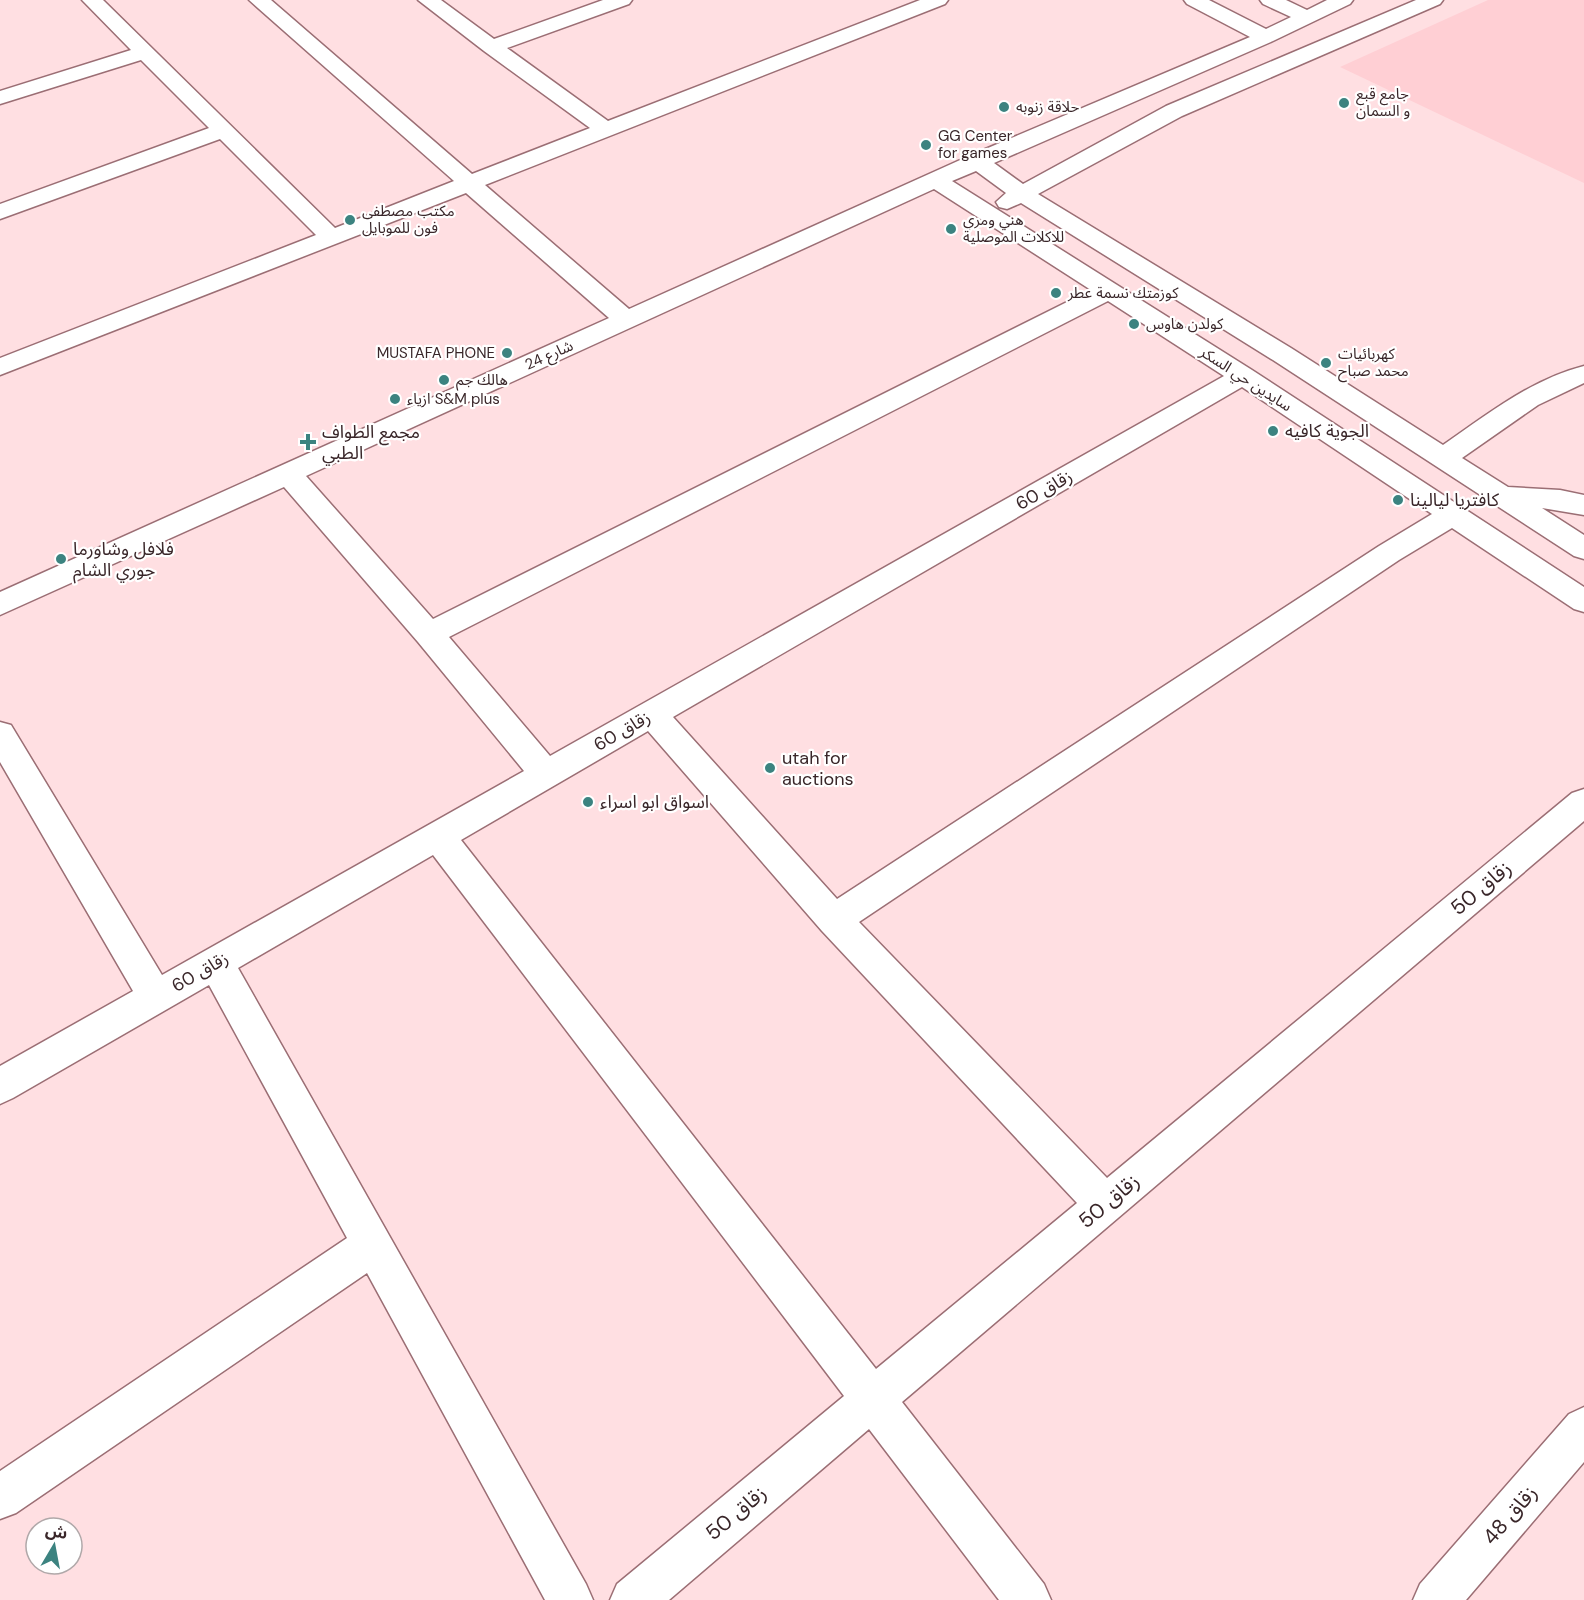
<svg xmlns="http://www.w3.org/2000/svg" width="1584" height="1600" viewBox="0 0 1584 1600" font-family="'DM Sans','Noto Sans Arabic',sans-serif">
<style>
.built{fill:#ffcfd4}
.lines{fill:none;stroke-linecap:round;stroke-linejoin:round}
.minor-casing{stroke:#9b6e74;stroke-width:3}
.minor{fill:#fff;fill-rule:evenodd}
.poi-dot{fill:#3c8380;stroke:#fff;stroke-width:2}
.labels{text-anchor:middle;stroke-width:4.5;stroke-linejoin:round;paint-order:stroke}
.far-poi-label{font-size:15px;fill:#392629;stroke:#fff;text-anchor:start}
.far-street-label{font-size:15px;fill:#392629;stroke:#fff}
.poi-label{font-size:18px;fill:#392629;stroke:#fff;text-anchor:start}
.street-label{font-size:18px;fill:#392629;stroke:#fff}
.near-street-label{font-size:21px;fill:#392629;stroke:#fff}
</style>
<rect width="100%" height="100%" fill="#ffdfe2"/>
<path class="built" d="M1488,0H1584V183L1340,67Z"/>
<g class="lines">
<defs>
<path id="minor" d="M82,0H103L335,228L454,181L249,0H271L472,174L590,128L484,51L418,0H441L494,39L603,0H632L629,4L507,48L608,121L920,0H948L945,4L485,185L629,309L969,156L1250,37L1187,4L1184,0H1209L1266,29L1291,17L1263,4L1260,0H1286L1307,10L1327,0H1353L1350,4L1273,41L994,163L1023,184L1166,106L1416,0H1443L1440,4L1182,116L1038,194L1291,348L1443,445C1488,414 1530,380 1584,366V383L1538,405L1462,458L1508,487L1560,490L1584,495V515L1542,508L1584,535V559L1574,556L1273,360L1021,203L1007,209L999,207L996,202L1006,193L976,171L952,181L1252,370L1584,587V612L1574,609L1452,528L1399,560L859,922L1107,1178L1572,793L1584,789V821L902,1402L1044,1584L1051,1600H999L869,1429L669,1600H610L617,1584L844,1396L433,855L238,968L586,1584L593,1600H545L367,1273L16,1513L0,1519V1471L347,1238L209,985L13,1098L0,1104V1066L133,991L0,762V722L11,725L162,975L524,771L418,642L284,487L0,615V592L609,318L466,193L0,375V358L316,235L220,139L0,219V204L209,128L141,60L0,104V91L131,50ZM934,189L1091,290L433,619L306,476ZM1108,301L1224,376L550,756L449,637ZM1242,387L1432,514L1379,546L837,899L673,717ZM648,731L822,931L1077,1203L876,1369L461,840Z
M1584,1407V1462L1466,1600H1413L1420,1584L1569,1414Z"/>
</defs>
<use href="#minor" class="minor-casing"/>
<use href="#minor" class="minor"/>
</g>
<g class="poi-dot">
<circle cx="1344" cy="103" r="6"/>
<circle cx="1004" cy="107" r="6"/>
<circle cx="926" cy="145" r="6"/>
<circle cx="350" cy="220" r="6"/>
<circle cx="951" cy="229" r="6"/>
<circle cx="1056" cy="293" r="6"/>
<circle cx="1134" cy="324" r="6"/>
<circle cx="507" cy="353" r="6"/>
<circle cx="1326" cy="363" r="6"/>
<circle cx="444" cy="380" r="6"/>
<circle cx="395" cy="399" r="6"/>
<circle cx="1273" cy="431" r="6"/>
<path d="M305 433h6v6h6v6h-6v6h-6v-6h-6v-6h6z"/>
<circle cx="1398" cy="500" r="6"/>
<circle cx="61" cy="559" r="6"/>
<circle cx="770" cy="768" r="6"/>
<circle cx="588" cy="802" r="6"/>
</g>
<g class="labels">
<g class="far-poi-label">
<text x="1356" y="99">جامع قبع<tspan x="1356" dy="17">و السمان</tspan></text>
<text x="1016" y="112">حلاقة زنوبه</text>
<text x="938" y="141">GG Center<tspan x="938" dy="17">for games</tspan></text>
<text x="362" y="216">مكتب مصطفى<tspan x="362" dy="17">فون للموبايل</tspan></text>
<text x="963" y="225">هني ومري<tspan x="963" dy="17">للاكلات الموصلية</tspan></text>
<text x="1068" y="298">كوزمتك نسمة عطر</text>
<text x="1146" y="329">كولدن هاوس</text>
<text x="495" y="358" text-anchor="end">MUSTAFA PHONE</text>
<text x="1338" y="359">كهربائيات<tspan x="1338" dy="17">محمد صباح</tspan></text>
<text x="456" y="385">هالك جم</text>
<text x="407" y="404">ازياء S&amp;M plus</text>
</g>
<g class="far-street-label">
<text transform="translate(549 355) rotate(-24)" y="5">شارع 24</text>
<text transform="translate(1246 379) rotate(33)" y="5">سايدين حي السكر</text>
</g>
<g class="poi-label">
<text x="1285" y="437">الجوية كافيه</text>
<text x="322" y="438">مجمع الطواف<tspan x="322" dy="21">الطبي</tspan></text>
<text x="1410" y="506">كافتريا ليالينا</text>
<text x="73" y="555">فلافل وشاورما<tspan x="73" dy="21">جوري الشام</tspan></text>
<text x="782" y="764">utah for<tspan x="782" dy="21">auctions</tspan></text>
<text x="600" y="808">اسواق ابو اسراء</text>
</g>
<g class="street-label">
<text transform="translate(1044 490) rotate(-30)" y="6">زقاق 60</text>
<text transform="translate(622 731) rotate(-30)" y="6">زقاق 60</text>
<text transform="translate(200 972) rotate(-30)" y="6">زقاق 60</text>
</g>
<g class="near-street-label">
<text transform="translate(1481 888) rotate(-40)" y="7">زقاق 50</text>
<text transform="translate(1109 1201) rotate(-40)" y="7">زقاق 50</text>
<text transform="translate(736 1513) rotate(-40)" y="7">زقاق 50</text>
<text transform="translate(1510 1515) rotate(-49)" y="7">زقاق 48</text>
</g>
</g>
<g transform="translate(54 1546) rotate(10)"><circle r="28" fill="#ffffff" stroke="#b0a8a9" stroke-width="1.5"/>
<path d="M0-4.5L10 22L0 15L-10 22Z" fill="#3c8380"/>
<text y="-9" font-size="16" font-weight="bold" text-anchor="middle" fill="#392629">ش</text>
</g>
</svg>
